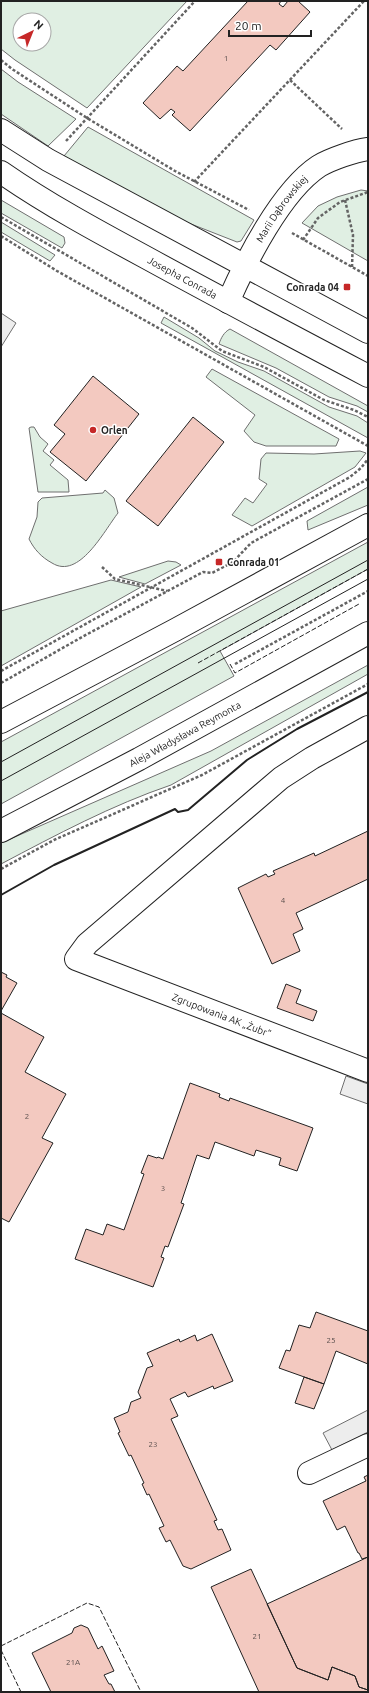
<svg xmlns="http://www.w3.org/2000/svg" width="369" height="1693" viewBox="0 0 369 1693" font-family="Ubuntu,sans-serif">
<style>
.green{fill:#e0efe3;stroke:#6f6f6f;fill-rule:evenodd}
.parking{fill:#ededed;stroke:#6f6f6f}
.building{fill:#f3c9c0;stroke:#222}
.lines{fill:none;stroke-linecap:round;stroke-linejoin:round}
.minor-casing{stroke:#222;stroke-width:24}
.tertiary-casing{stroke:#222;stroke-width:24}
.secondary-casing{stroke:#222;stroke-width:24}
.path{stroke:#646464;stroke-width:2.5;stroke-dasharray:3 2;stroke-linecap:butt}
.minor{stroke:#fff;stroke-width:22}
.tertiary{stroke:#fff;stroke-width:22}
.secondary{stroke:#fff;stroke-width:22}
.tram{stroke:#222;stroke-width:1}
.fence{stroke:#222;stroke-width:1;stroke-dasharray:5 2;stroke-linecap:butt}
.wall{stroke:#222;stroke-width:2}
.poi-dot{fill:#c62828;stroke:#fff;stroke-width:1.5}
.labels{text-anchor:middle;stroke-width:3;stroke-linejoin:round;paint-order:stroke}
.number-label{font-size:8px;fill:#564c4a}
.street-label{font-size:10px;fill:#222;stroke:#fff}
.poi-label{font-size:10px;font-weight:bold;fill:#222;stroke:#fff;text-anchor:start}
</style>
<rect width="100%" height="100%" fill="#fff"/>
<path class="green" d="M1,1H187L87,108L15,60L1,49ZM20,20H44V44H20Z
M1,69L18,82L76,119L48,146L1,114Z
M88,127L254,220L241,241L237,242L168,215L64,156Z
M361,190L368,191V261L302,223L318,206L337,197Z
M1,200L64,237L65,243L62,248L1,213Z
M1,222L55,255L50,261L1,232Z
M164,317L199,338L215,351L238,362L264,371L329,407L357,416L368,423V438L161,323Z
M230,329L368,406V412L357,406L329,397L276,368L219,344C221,338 224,332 230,329Z
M212,369L339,439L336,446H266L254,442L244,431L255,415L206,377Z
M31,427H34L40,437L48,444L43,451L54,460L50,465L68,480L69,492H38L29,428Z
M360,451L366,453L355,467L252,526L232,515L245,498L253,503L267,484L259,479L261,459L266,453L314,454Z
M368,487V505L308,530L307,521Z
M105,490L114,498L118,513C104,531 79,580 52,563C41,557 34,549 29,539L37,517L38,502L42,498L103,493Z
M368,542V569L220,651L234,676L1,804V742Z
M168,561L176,562L181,565L145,584L119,577Z
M111,580L141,587L1,666V611Z
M368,665V674L171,785C112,805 56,835 1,864V843L211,751Z"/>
<path class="parking" d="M1,313L16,323L1,347Z
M346,1076L368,1084V1104L340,1094Z
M368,1410V1432L332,1450L323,1433Z"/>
<path class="building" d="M248,1H281L279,4L283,7L288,1H298L310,12L276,50L270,45L190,131L172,115L175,112L171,109L160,119L143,103L177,66L183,71Z
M93,376L139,414L86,481L50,452L65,434L54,425Z
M193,417L224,442L158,526L126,501Z
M368,831V879L296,913L303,929L293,934L300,951L272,964L238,888L266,874L268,877L275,874L273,871L314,853L315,856Z
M1,972L7,975L6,977L17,983L1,1011Z
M286,984L301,990L296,1003L317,1011L313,1021L277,1008Z
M1,1013L44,1037L25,1072L66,1094L42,1138L53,1143L9,1222L1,1218Z
M190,1083L220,1094L219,1097L229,1101L230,1098L313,1128L297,1171L279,1165L281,1158L256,1150L254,1156L215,1142L209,1159L197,1155L181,1203L184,1204L168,1247L165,1246L161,1257L164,1258L153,1287L75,1259L86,1229L103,1235L107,1224L124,1230L144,1174L141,1173L148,1155L157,1158L158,1157L163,1159Z
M316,1312L368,1331V1364L336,1351L324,1384L279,1368L286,1350L290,1351L299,1325L310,1328Z
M212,1334L233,1381L214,1389L213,1386L188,1397L185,1392L170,1399L178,1416L171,1419L217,1520L214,1521L218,1530L222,1529L231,1550L191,1569L183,1566L170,1540L166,1542L159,1528L164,1526L149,1494L147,1495L142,1484L144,1483L131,1455L129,1456L118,1433L120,1432L114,1418L128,1412L131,1402L141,1398L138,1392L147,1368L153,1366L147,1353L179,1339L180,1342L195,1335L197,1341Z
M304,1377L324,1384L314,1409L295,1403Z
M368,1475V1557L362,1559L359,1553H358L345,1526L337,1530L323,1501L366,1481L364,1477Z
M368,1557V1690L359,1687L355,1676L332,1667L328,1680L297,1668L267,1604Z
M251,1569L297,1668L328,1680L332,1667L355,1676L359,1687L368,1690V1692H259L211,1587Z
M81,1625L88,1628L98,1649L102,1646L114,1671L104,1675L109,1684H111L115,1692H51L32,1653L72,1633L74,1628Z"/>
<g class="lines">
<defs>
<g id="minor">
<path id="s1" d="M228,302C246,261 281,191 319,166C331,159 354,151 368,149"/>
<path id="s2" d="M368,727L312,758L281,778L87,944L76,959L368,1071"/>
<path d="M309,1473L368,1445"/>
</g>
<g id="tertiary">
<path d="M1,130L48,160L368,332"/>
<path id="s3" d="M1,172C47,204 97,231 147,258C220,298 294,337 368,376"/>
</g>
<g id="secondary">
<path d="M1,722L175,630L368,525"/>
<path id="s4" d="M1,831L139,759L368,633"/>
</g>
</defs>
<use href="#minor" class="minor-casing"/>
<use href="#tertiary" class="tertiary-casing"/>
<use href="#secondary" class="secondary-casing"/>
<path class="path" d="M1,60L12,69L87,118L175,171L249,210
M290,80L342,129
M66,141L195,1
M194,182L364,1
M345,200L353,235L352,268
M1,217L192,328L222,351L264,367L324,400L354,410L368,417
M292,233L368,276
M1,236L57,271L368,446
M303,240L318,218L340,202L368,192
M102,567L115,579L167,591
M235,664L368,591
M1,671L350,477L361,468L368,459
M1,683L82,637L203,572L212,573L233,562L251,543L368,479
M1,869L54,840L202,775L368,684"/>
<use href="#minor" class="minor"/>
<use href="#tertiary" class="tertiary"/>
<use href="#secondary" class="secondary"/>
<path class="tram" d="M1,762L368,560
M1,781L368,579"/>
<path class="fence" d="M198,663L368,569
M230,664L235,673L359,604
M1,1646L87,1603L99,1607L141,1692
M1,1650L21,1692"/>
<path class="wall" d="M1,895L54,865L175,809L178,812L188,810L247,760L297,729L368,692"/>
</g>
<g class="poi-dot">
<rect x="343" y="283" width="8" height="8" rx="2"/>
<circle cx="93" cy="430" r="4"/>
<rect x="215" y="558" width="8" height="8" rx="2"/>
</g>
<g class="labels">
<g class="number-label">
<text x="226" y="61">1</text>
<text x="283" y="903">4</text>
<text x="27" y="1119">2</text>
<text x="163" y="1191">3</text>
<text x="331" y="1343">25</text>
<text x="153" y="1447">23</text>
<text x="257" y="1639">21</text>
<text x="73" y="1665">21A</text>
</g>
<g class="street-label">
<text dy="4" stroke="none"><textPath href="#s1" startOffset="108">Marii Dąbrowskiej</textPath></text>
<text dy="4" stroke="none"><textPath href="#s3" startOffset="210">Josepha Conrada</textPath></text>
<text dy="4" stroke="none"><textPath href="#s4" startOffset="208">Aleja Władysława Reymonta</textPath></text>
<text dy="4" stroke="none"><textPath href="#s2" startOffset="531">Zgrupowania AK „Żubr”</textPath></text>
</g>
<g class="poi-label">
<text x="339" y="291" text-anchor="end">Conrada 04</text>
<text x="101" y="434">Orlen</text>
<text x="227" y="566">Conrada 01</text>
</g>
</g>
<rect width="369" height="1693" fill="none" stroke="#222222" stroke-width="4"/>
<g transform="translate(32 32) rotate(43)"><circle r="19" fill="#ffffff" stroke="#a7a7a7"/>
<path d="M0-3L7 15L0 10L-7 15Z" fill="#c62828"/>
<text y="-6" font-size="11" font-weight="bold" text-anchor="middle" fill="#222222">N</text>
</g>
<path d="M229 30v6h82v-6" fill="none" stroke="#222222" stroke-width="2"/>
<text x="235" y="30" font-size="12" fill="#222222" stroke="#ffffff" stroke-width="3" paint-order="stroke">20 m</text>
</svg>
